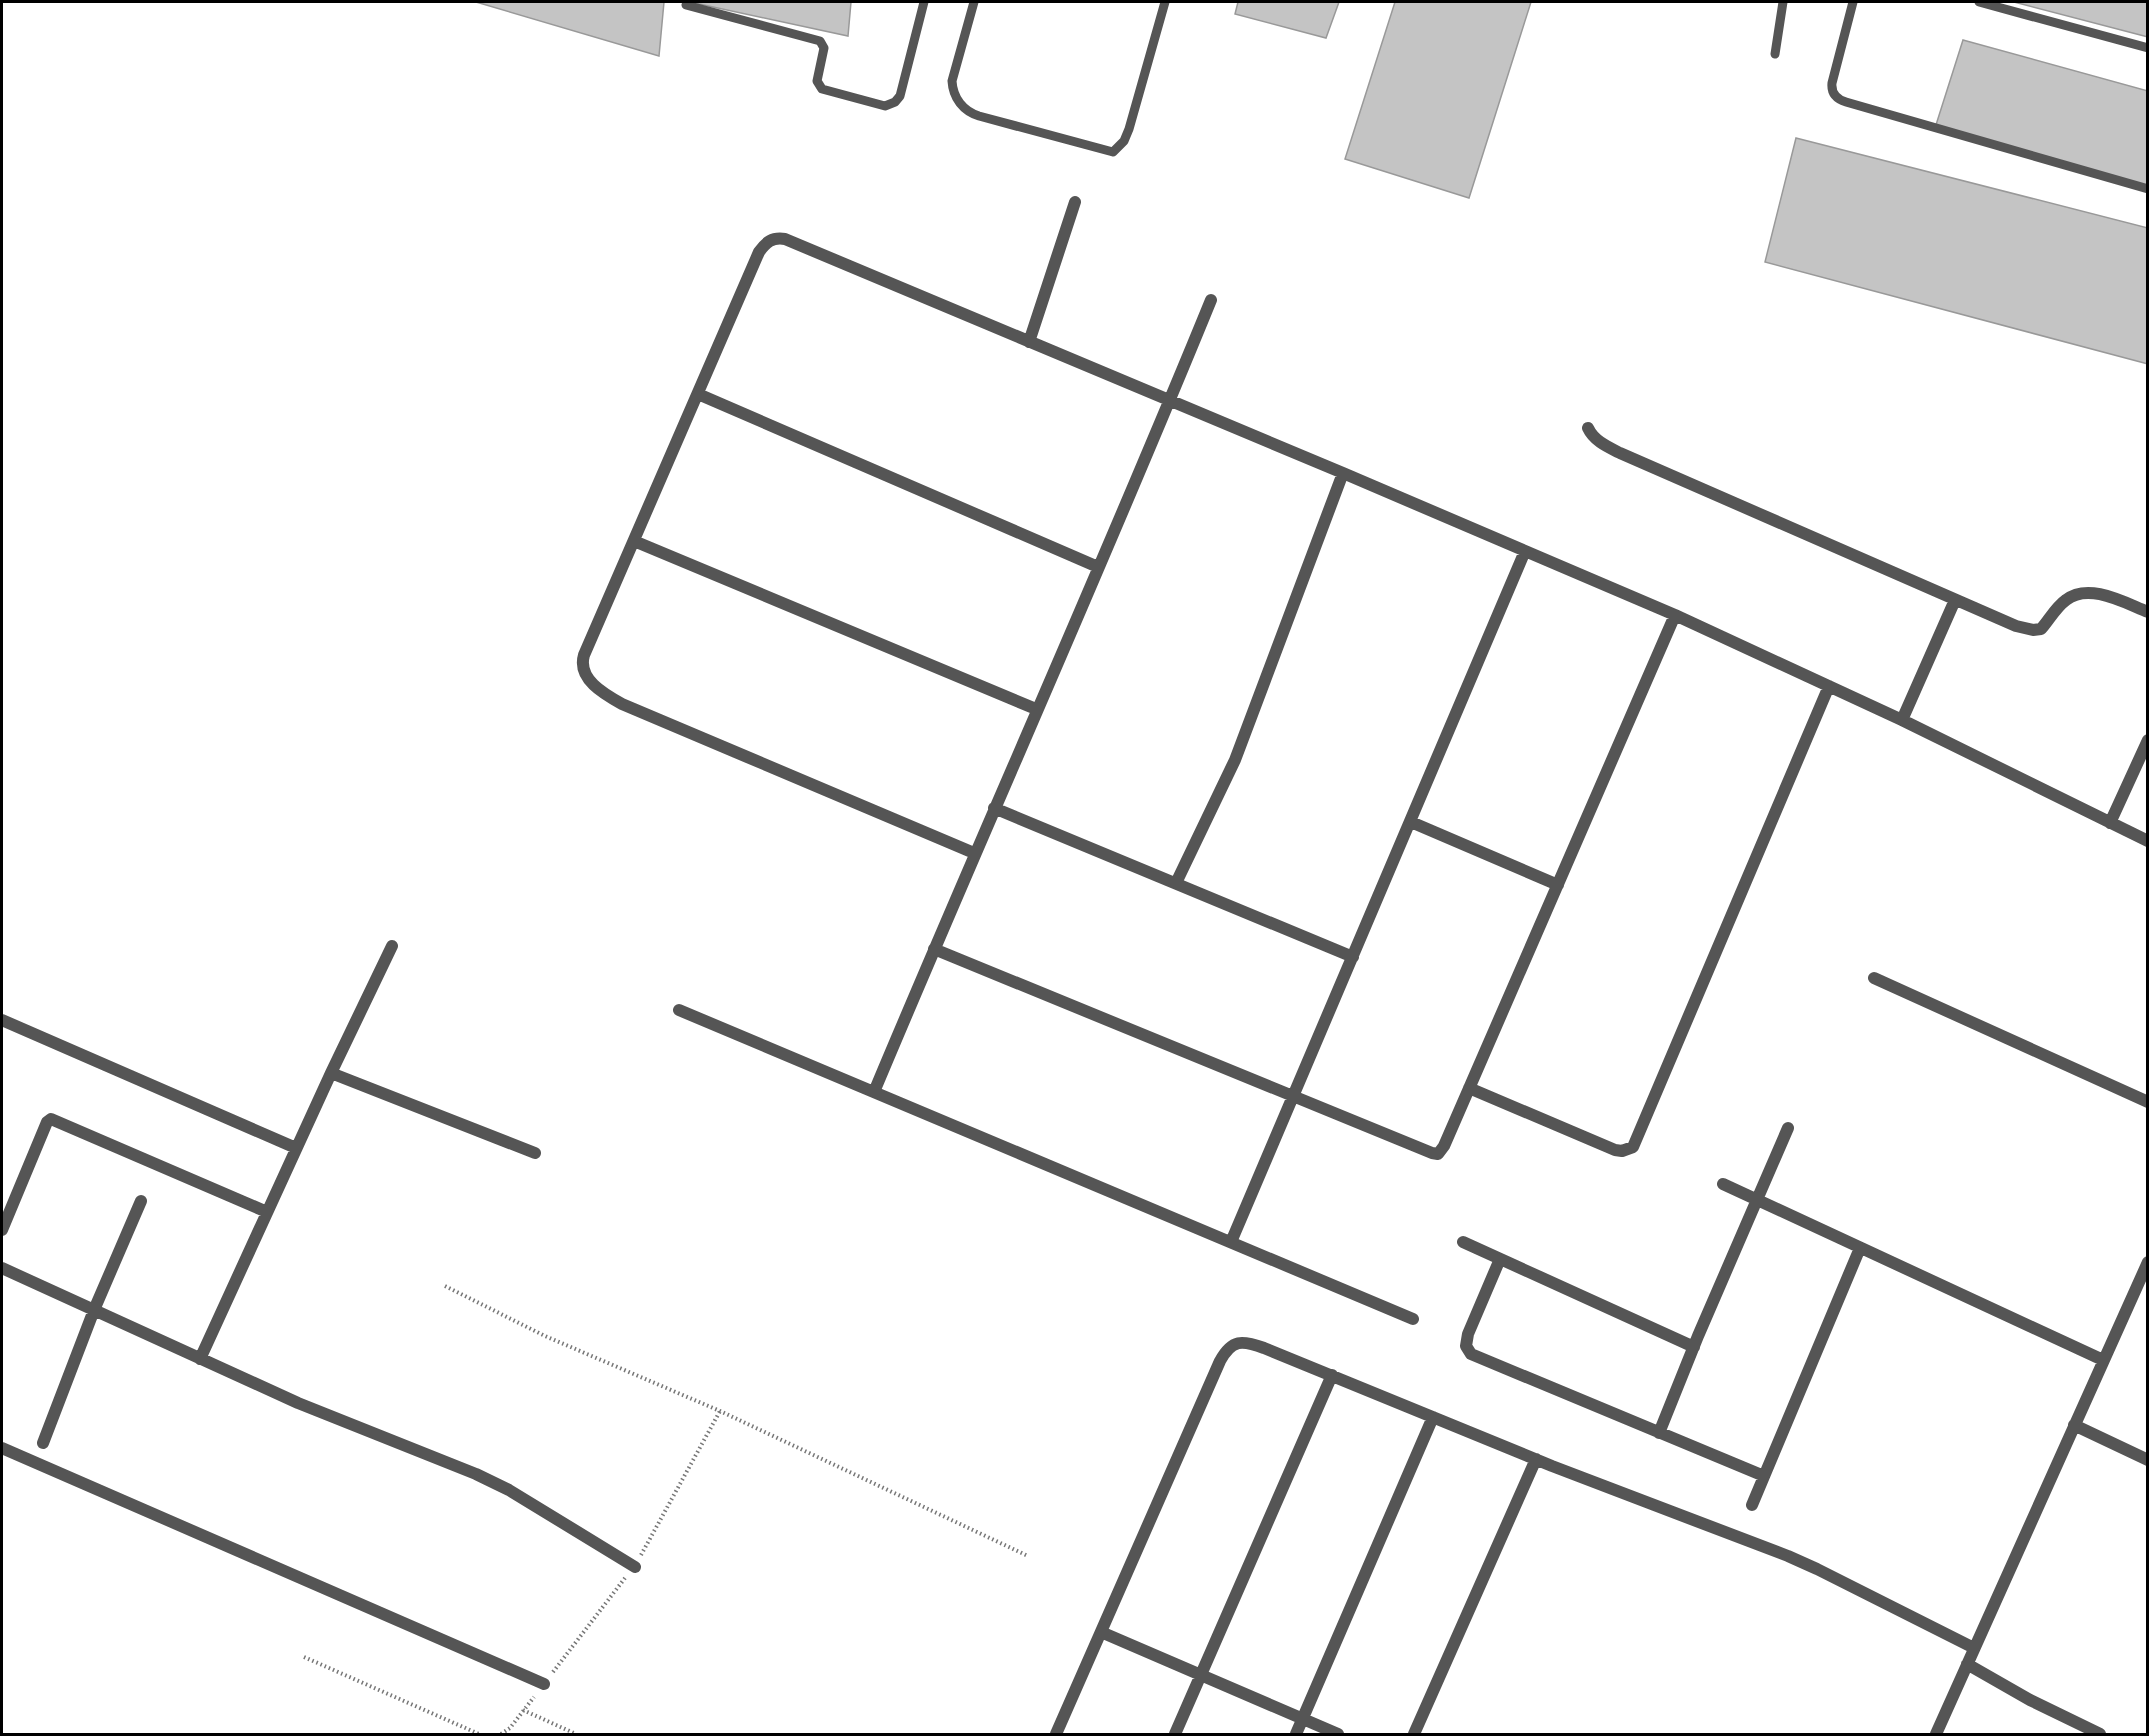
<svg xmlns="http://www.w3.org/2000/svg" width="2149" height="1736" viewBox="0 0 2149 1736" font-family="'Golos Text',sans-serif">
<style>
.building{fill:#c4c4c4;stroke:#999;stroke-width:1.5}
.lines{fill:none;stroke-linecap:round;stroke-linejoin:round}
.path{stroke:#777;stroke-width:4;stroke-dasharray:1.5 3;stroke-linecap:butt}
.lane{stroke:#555;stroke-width:9}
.street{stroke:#555;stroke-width:12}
</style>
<rect width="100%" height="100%" fill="#fff"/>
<path class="building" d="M476,2H664L659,56Z
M690,2H851L848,36Z
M1238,2H1339L1326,38L1235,14Z
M1395,2H1531L1469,198L1345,159Z
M2014,2H2148V37Z
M1963,40L2148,91V189L1935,128Z
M1796,138L2148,228V364L1765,262Z"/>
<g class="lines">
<path class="path" d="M445,1286L545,1336L720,1411L1028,1556
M641,1555L720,1411
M304,1657L479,1734
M553,1672L625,1578
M523,1710L576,1734
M501,1734L510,1728L534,1697"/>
<path class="lane" d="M974,2L952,81C953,98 963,111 979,116L1113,152L1124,141L1129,129L1165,2
M1853,2L1832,83C1831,93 1836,99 1846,102L2148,189
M1979,2L2148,48
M686,5L820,41L824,48L817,81L822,89L885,106L895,102L900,96L924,2
M1775,54L1783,2"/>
<path class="street" d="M1029,342L1075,202
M698,394L1098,567
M1588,428C1594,441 1608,447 1620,453L2016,626L2033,630L2041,629C2049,620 2056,607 2066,600C2089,582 2125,603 2148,612
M634,541L1036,709
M1902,720L1955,600
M994,808L1353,957
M1411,822L1558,885
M2110,823L2148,740
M974,853L622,704C604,694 577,679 584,655L759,252C766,242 772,237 785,239L1343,473L1675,615L1902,720L2148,841
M1176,883L1235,760L1343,473
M934,949L1432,1153L1438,1154L1444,1146L1675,615
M1874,978L2148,1102
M679,1010L1413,1319
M2,1020L296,1148
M331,1073L535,1153
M1469,1088L1615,1150L1622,1151L1633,1147L1829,686
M874,1092C985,827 1103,565 1211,300
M1723,1184L2103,1360
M2,1230L47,1122L51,1119L267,1212
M1231,1242L1525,551
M1463,1242L1694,1347
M1500,1259L1468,1334L1466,1346L1471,1354L1764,1476
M2,1268L298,1403L476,1474L509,1490L635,1567
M200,1359L331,1073L392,946
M2074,1425L2148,1460
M1659,1433L1698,1336L1788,1128
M43,1443L94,1310L141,1201
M2,1448L544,1684
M1752,1505L1860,1248
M1101,1632L1338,1734
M1967,1664L2030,1700L2100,1734
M1056,1734L1220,1361C1232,1339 1242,1340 1264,1348L1552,1466L1788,1556L1817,1569L1974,1648
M1175,1734L1332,1375
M1296,1734L1433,1417
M1414,1734L1536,1459
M1936,1734L2148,1262"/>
</g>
<rect width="2149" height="1736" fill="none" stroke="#000000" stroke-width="6"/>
</svg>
